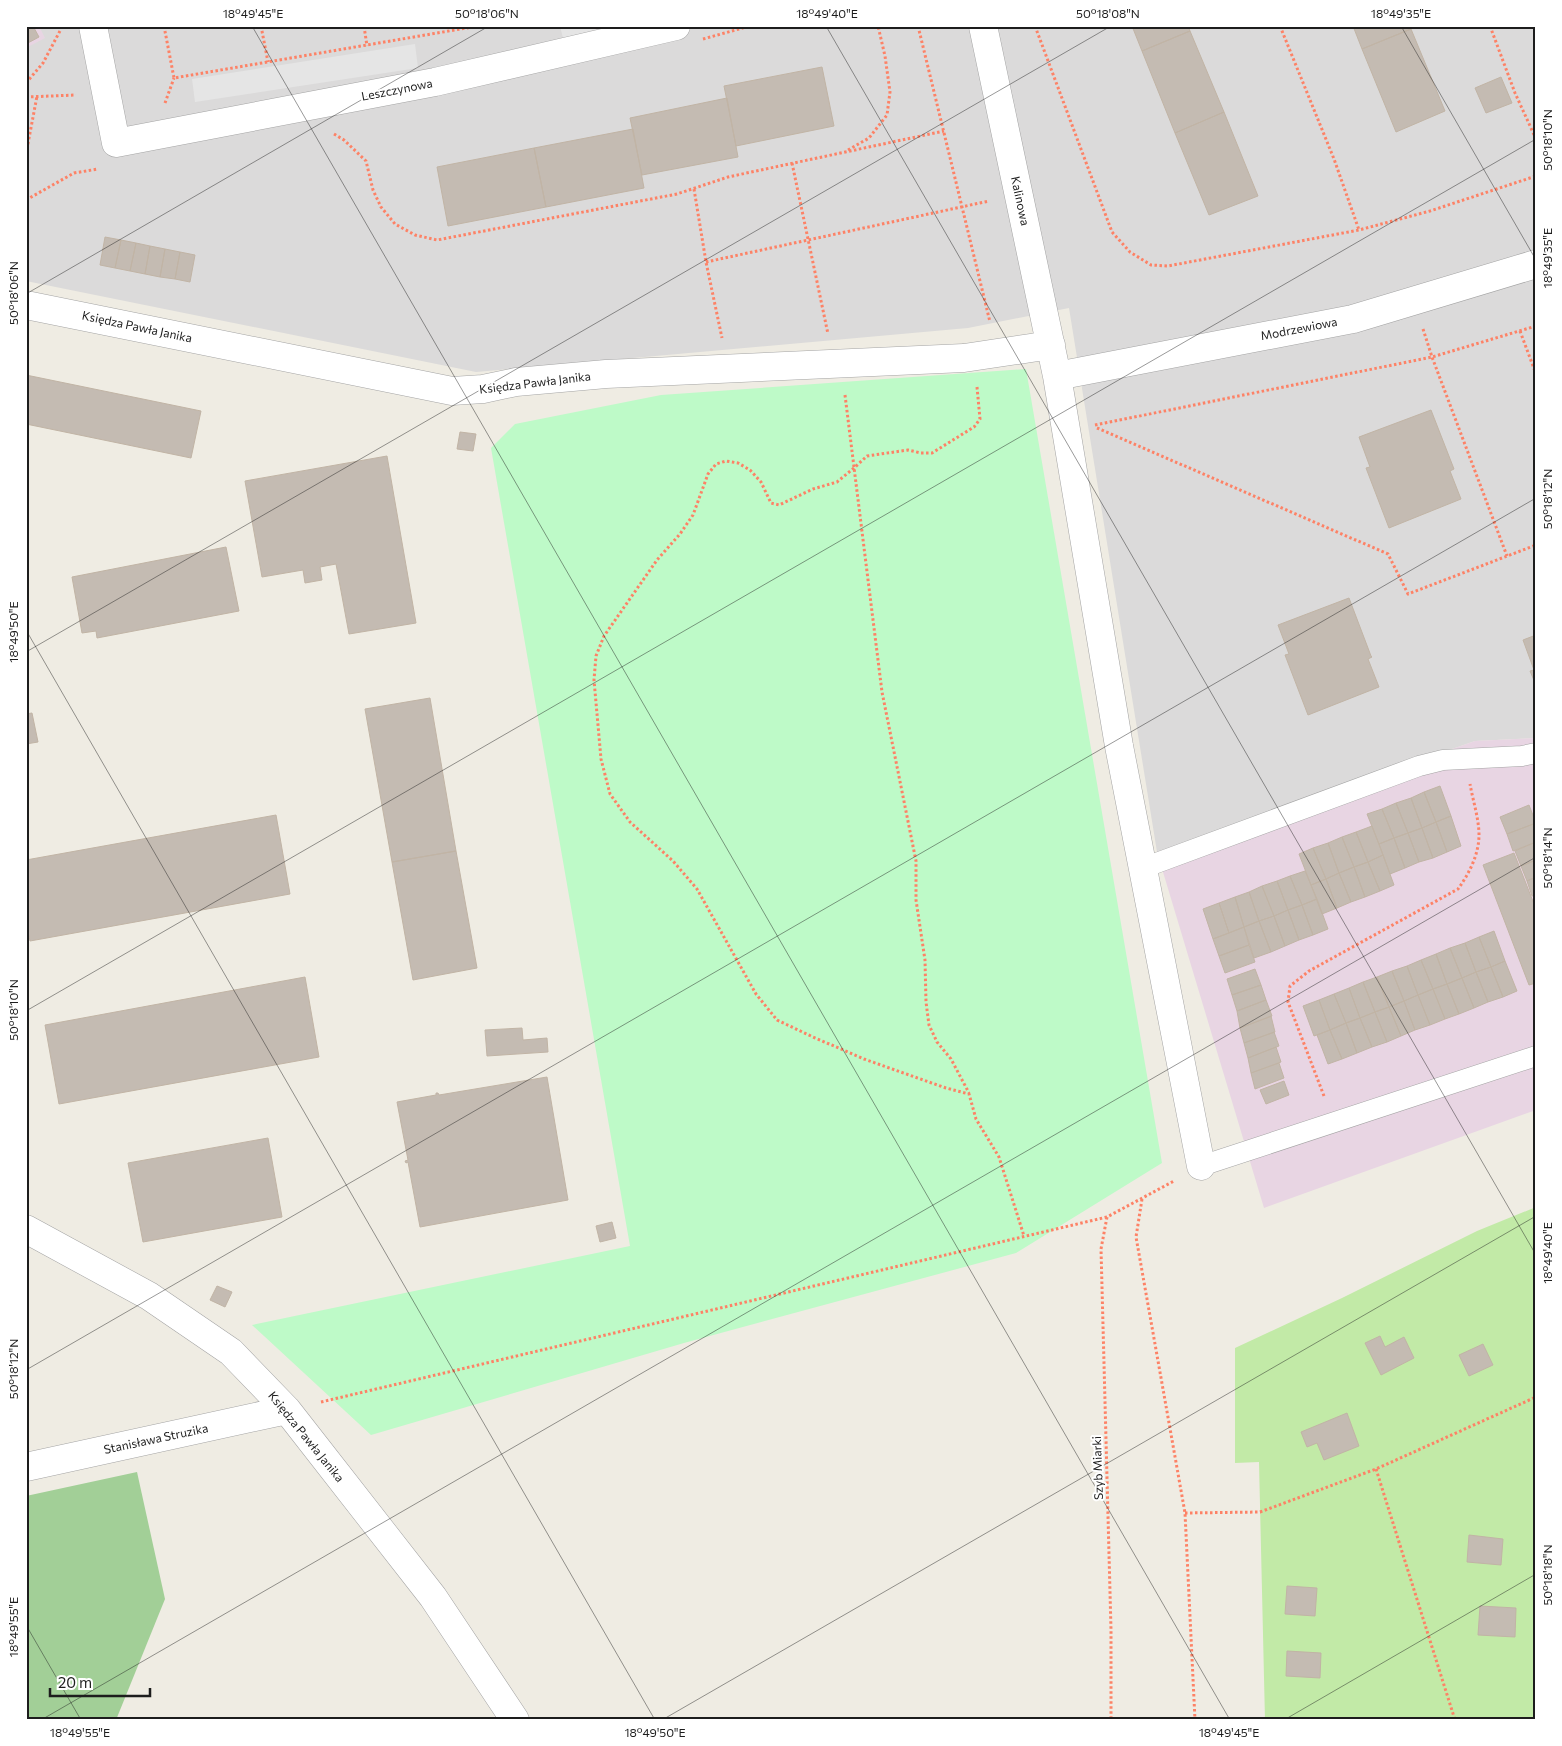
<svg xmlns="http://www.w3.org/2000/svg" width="1562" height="1746" viewBox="0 0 1562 1746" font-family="Commissioner,sans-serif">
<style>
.residential{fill:#dbdada}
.industrial{fill:#e8d5e3}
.grass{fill:#c2eaa7}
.forest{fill:#a2cf97}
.park{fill:#befac8}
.parking{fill:#e5e5e5}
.building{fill:#c4bbb2;stroke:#c1b4a5}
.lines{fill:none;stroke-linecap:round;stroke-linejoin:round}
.service-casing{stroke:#a4a4a4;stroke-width:21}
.minor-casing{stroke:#a4a4a4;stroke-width:29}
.path{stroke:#fd8266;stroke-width:3;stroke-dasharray:2.5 2.5;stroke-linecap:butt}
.service{stroke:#fff;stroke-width:20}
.minor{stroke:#fff;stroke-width:28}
.ticks{fill:none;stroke:#1d1d1d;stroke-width:1;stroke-opacity:0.45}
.labels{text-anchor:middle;stroke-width:4;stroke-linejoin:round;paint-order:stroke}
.street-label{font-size:12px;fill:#1d1d1d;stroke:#fff}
.neatline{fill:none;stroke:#1d1d1d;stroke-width:2}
.ticks-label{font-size:12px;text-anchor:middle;fill:#1d1d1d}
</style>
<rect width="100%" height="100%" fill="#efece3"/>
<path class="residential" d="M26,26H1536V738L1475,741L1157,852L1069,308L968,328L476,372L26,281Z"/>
<path class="industrial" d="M26,26H39L45,38L26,48Z
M1536,738V1110L1264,1208L1157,852L1475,741Z"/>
<path class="grass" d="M1536,1207V1720H1265L1259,1462L1235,1463V1348L1342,1298L1477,1231Z"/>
<path class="forest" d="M137,1472L165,1599L116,1720H26V1496Z"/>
<path class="park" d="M1026,369L1162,1163L1016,1253L684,1343L371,1435L252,1325L630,1246L491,448L515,424L661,395Z"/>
<path class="parking" d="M560,26H609L563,38Z
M415,44L418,68L195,102L192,79Z"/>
<path class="building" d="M26,26H33L39,37L26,44Z
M1132,26H1188L1190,31L1142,51Z
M1353,26H1410L1411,29L1362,49Z
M1411,29L1445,111L1396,132L1362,49Z
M1190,31L1224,112L1175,133L1142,51Z
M822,67L834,126L736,146L724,86Z
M1501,77L1512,103L1486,113L1475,88Z
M727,98L738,157L642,175L630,118Z
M1224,112L1258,196L1209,215L1175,133Z
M633,129L644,188L546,207L534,148Z
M534,148L546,207L448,226L437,167Z
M105,237L121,240L115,268L100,265Z
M121,240L136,243L130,271L115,268Z
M136,243L150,246L145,274L130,271Z
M150,246L165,249L160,277L145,274Z
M165,249L180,252L175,279L160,277Z
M180,252L195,255L190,282L175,279Z
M26,375L201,411L191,458L26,424Z
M1431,410L1454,469L1450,471L1461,499L1389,528L1366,468L1370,467L1359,437Z
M460,432L476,434L473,451L457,449Z
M387,456L416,623L349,634L336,564L320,567L322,580L305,583L303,570L262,577L245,481Z
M226,547L239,611L97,638L96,631L82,633L72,577Z
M1349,598L1371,656L1372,657L1368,659L1379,687L1308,715L1285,655L1289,654L1278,625Z
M1536,635V685L1530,671L1534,670L1523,640Z
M430,698L456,851L392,862L365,709Z
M32,713L38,742L26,744V714Z
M1440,786L1451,816L1436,822L1424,792Z
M1424,792L1436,822L1422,828L1411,798Z
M1411,798L1422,828L1408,833L1396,803Z
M1396,803L1408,833L1394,838L1382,809Z
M1529,805L1536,823L1507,834L1500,817Z
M1382,809L1394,838L1379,844L1367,814Z
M276,815L290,894L30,941L26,923V860Z
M1451,816L1461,846L1447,852L1436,822Z
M1436,822L1447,852L1433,858L1422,828Z
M1536,823V842L1513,851L1507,834Z
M1372,826L1383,855L1368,862L1356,832Z
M1422,828L1433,858L1419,862L1408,833Z
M1356,832L1368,862L1354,867L1342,837Z
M1408,833L1419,862L1405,868L1394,838Z
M1342,837L1354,867L1339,873L1328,843Z
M1394,838L1405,868L1390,874L1379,844Z
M1536,842V860L1521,866L1515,851Z
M1328,843L1339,873L1326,879L1313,848Z
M1313,848L1326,879L1311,885L1299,854Z
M456,851L477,968L413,980L392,862Z
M1514,853L1536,909V983L1529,985L1483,865Z
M1383,855L1394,885L1380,891L1368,862Z
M1536,860V877L1527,881L1521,866Z
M1368,862L1380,891L1365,897L1354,867Z
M1354,867L1365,897L1351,902L1339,873Z
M1305,871L1317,899L1302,905L1290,876Z
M1339,873L1351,902L1337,908L1326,879Z
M1290,876L1302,905L1288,910L1277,881Z
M1536,877V895L1532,896L1527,881Z
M1326,879L1337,908L1322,914L1311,885Z
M1277,881L1288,910L1274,916L1262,886Z
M1262,886L1274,916L1259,921L1249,892Z
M1249,892L1259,921L1244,927L1235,897Z
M1235,897L1244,927L1229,933L1219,903Z
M1317,899L1328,929L1313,935L1302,905Z
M1219,903L1229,933L1213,939L1203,909Z
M1302,905L1313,935L1299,940L1288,910Z
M1288,910L1299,940L1285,946L1274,916Z
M1274,916L1285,946L1271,952L1259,921Z
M1259,921L1271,952L1254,958L1244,927Z
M1244,927L1249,945L1219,956L1213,939Z
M1494,931L1505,961L1491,967L1479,937Z
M1479,937L1491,967L1476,972L1465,943Z
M1465,943L1476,972L1462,978L1450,948Z
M1249,945L1255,962L1225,973L1219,956Z
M1450,948L1462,978L1447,984L1436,954Z
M1436,954L1447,984L1433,989L1421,960Z
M1421,960L1433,989L1418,995L1407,966Z
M1505,961L1517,991L1503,997L1491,967Z
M1407,966L1418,995L1404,1001L1392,971Z
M1491,967L1503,997L1488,1002L1476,972Z
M1255,969L1261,985L1232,995L1227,979Z
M1392,971L1404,1001L1389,1007L1377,977Z
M1476,972L1488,1002L1474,1008L1462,978Z
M305,977L319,1057L59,1104L45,1025Z
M1377,977L1389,1007L1375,1012L1363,982Z
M1462,978L1474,1008L1459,1014L1447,984Z
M1363,982L1375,1012L1360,1018L1349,988Z
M1447,984L1459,1014L1445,1019L1433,989Z
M1261,985L1266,1000L1237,1011L1232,995Z
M1349,988L1360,1018L1346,1023L1334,994Z
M1433,989L1445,1019L1430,1025L1418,995Z
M1334,994L1346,1023L1330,1030L1319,1000Z
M1418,995L1430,1025L1415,1030L1404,1001Z
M1266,1000L1272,1016L1240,1028L1237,1011Z
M1319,1000L1330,1030L1314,1036L1303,1006Z
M1404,1001L1415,1030L1401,1036L1389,1007Z
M1389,1007L1401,1036L1387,1042L1375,1012Z
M1375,1012L1387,1042L1372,1047L1360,1018Z
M1271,1016L1275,1032L1244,1043L1240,1028Z
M1360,1018L1372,1047L1357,1053L1346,1023Z
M1346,1023L1357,1053L1342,1059L1330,1030Z
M522,1028L523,1040L547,1038L548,1052L487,1056L485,1030Z
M1330,1030L1342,1059L1328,1064L1317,1035Z
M1274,1032L1279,1046L1248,1058L1244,1043Z
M1276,1047L1281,1062L1251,1073L1248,1058Z
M1279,1063L1284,1078L1255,1089L1251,1073Z
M547,1077L568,1200L420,1227L408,1162L406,1163L405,1161L408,1160L397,1102L436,1095V1093H438L439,1095Z
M1284,1081L1289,1095L1266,1104L1260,1090Z
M268,1138L282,1217L143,1242L128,1163Z
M612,1222L616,1238L600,1242L596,1226Z
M217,1286L232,1292L225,1307L210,1300Z
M1380,1336L1385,1347L1404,1337L1414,1358L1381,1375L1365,1343Z
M1483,1344L1493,1365L1469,1376L1459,1355Z
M1347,1413L1359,1446L1324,1460L1317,1443L1307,1447L1301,1432Z
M1469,1535L1503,1539L1501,1565L1467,1562Z
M1287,1586L1317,1588L1315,1616L1285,1614Z
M1480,1606L1516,1608L1515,1637L1478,1635Z
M1287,1651L1321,1653L1320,1678L1286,1676Z"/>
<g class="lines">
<defs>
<path id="service" d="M1143,868L1419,766L1443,760L1522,756L1536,753
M1201,1166L1536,1056"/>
<path id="minor" d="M93,26L116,143L435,82L676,26
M983,26L1057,376L1119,746L1201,1166
M26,305L452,391L483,389L516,382L606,374L964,358L1051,345
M1057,376L1353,319L1536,264
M26,1229L149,1296L231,1352L287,1410L433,1597L515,1720
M26,1467L287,1410"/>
</defs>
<use href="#service" class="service-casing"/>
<use href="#minor" class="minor-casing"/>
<path class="path" d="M164,26L174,78L478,26
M261,26L268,62
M364,26L367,46
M918,26L990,322
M1035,26L1112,232L1130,252L1151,265L1168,266L1359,230L1430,211L1536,176
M1280,26L1334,159L1359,230
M1490,26L1515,93L1536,139
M703,39L750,26
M26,83L43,63L61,29
M26,97L76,95
M165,103L174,78
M334,134L344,140L366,161L373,190L381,207L395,224L415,235L437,240L677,194L728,177L944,131
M848,150L869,138L887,115L890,92L885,56L878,26
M26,154L37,96
M792,163L828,334
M694,189L706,262L722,338
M26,200L74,173L98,169
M706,262L989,201
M1423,329L1432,357L1507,556
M1520,331L1536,374
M977,387L980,419L974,427L932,453H921L908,450L867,456L854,468L837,482L813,489L779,505L771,503L761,482L750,470L738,463L726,461L716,464L708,474L693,515L680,534L657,560L604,636L596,656L594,680L601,759L610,794L630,822L673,861L697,889L756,994L777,1020L813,1037L864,1059L946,1088L969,1094L976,1119L999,1157L1024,1236
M845,395L882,692L916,861V900L925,960L926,1002L929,1025L937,1042L951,1059L969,1093
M1095,425L1432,357L1536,326
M1097,428L1388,554L1408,594L1536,545
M1324,1096L1288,1002L1290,986L1309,971L1458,889C1469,874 1479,854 1479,835C1479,819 1473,801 1470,784
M1142,1199L1136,1237L1185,1513L1195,1720
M1107,1217L1101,1249L1111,1630V1720
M321,1402L1107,1217L1174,1181
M1376,1469L1455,1720
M1185,1513L1260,1512L1376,1469L1536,1397"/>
<use href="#service" class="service"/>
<use href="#minor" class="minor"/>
</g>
<path class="ticks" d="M252,26L1230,1720M826,26L1536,1255M1401,26L1536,260M26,294L489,26M26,630L655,1720M26,652L1111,26M26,1011L1536,139M26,1370L1536,498M26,1625L81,1720M41,1720L1536,857M662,1720L1536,1216M1284,1720L1536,1574"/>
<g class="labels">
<g class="street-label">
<text transform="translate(397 90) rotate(-11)" y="4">Leszczynowa</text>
<text transform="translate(1020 201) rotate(78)" y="4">Kalinowa</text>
<text transform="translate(137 327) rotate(12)" y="4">Księdza Pawła Janika</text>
<text transform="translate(1299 329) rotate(-11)" y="4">Modrzewiowa</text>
<text transform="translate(535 383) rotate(-7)" y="4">Księdza Pawła Janika</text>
<text transform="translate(306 1437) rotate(51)" y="4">Księdza Pawła Janika</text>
<text transform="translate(156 1439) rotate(-12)" y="4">Stanisława Struzika</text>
<text transform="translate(1098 1468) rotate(-92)" y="4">Szyb Miarki</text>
</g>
</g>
<rect width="1562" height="1746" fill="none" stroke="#ffffff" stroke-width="55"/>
<path d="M50 1688v8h100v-8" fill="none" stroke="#1d1d1d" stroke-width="2.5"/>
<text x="58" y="1688" font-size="15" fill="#1d1d1d" stroke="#ffffff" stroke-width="4" paint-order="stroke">20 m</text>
<rect x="28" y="28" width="1506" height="1690" class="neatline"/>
<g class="ticks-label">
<text x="253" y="18">18°49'45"E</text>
<text x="487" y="18">50°18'06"N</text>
<text x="827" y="18">18°49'40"E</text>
<text x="1108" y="18">50°18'08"N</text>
<text x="1401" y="18">18°49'35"E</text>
<text transform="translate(1548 140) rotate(-90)" y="4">50°18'10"N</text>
<text transform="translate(1548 258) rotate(-90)" y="4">18°49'35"E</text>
<text transform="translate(14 293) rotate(-90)" y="4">50°18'06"N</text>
<text transform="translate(1548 499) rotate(-90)" y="4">50°18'12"N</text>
<text transform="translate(14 632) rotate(-90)" y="4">18°49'50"E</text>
<text transform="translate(1548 858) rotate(-90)" y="4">50°18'14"N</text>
<text transform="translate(14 1010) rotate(-90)" y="4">50°18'10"N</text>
<text transform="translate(1548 1253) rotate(-90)" y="4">18°49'40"E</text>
<text transform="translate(14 1369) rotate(-90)" y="4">50°18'12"N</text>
<text transform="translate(1548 1575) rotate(-90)" y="4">50°18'18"N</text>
<text transform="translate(14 1627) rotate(-90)" y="4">18°49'55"E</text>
<text x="80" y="1737">18°49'55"E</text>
<text x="655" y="1737">18°49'50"E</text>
<text x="1229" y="1737">18°49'45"E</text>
</g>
</svg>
